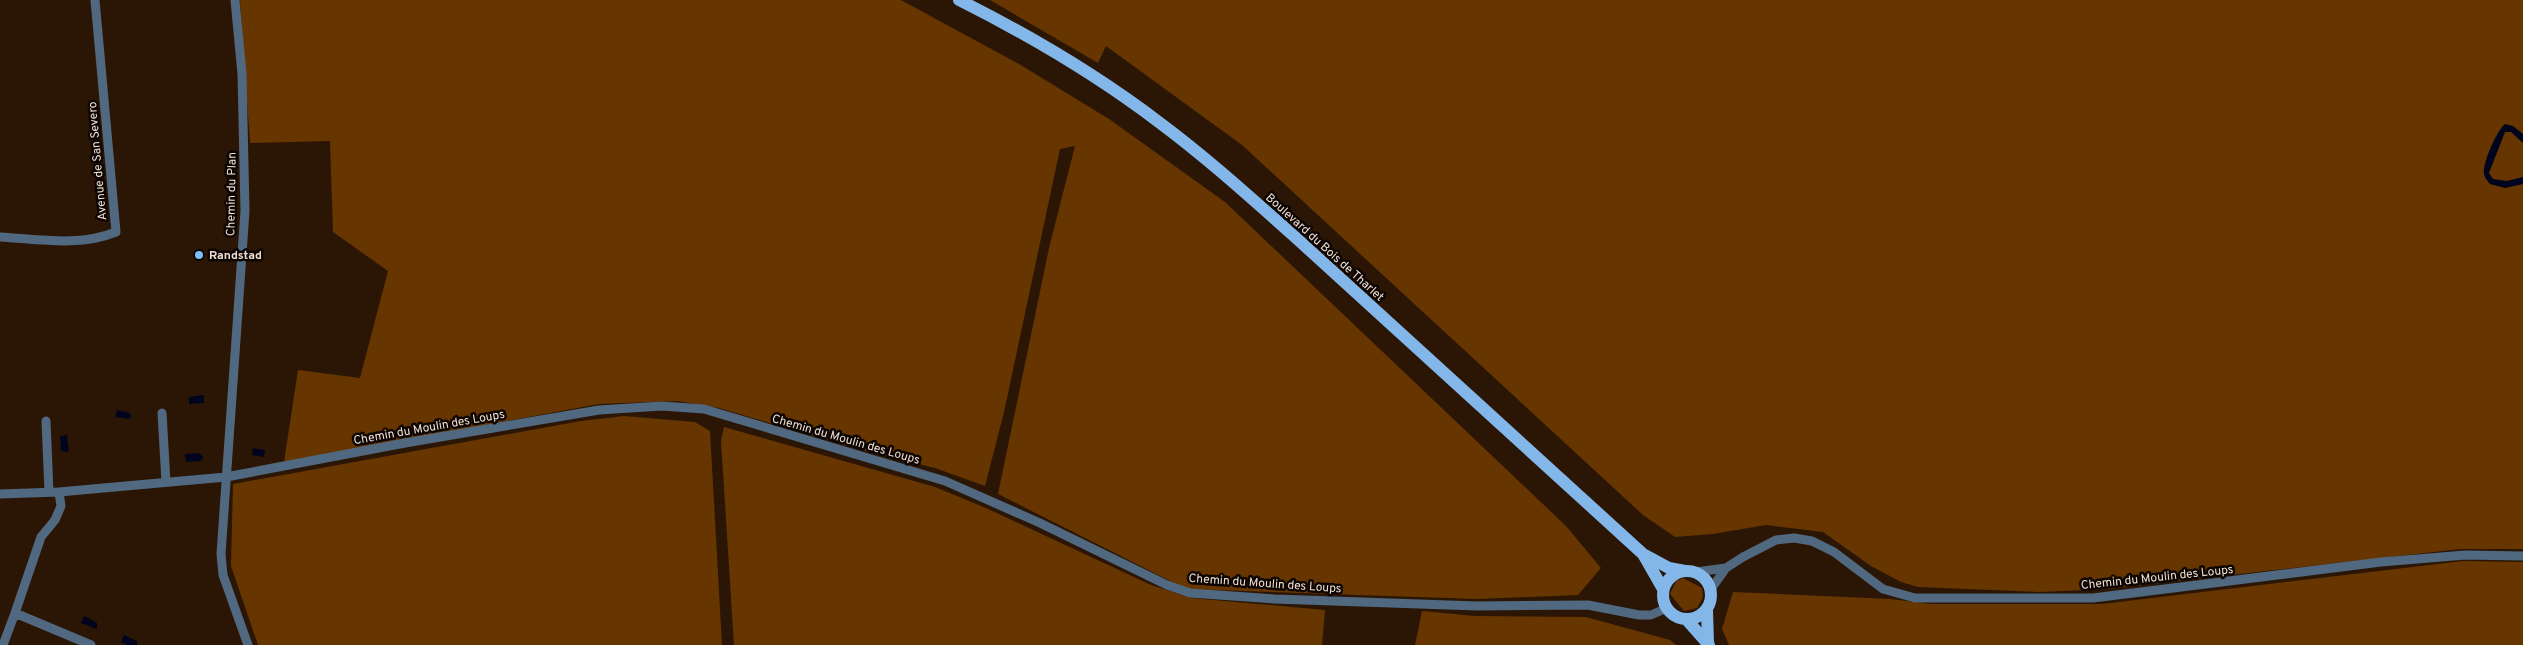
<svg xmlns="http://www.w3.org/2000/svg" width="2523" height="645" viewBox="0 0 2523 645" font-family="Overpass,sans-serif">
<style>
.green{fill:#673500}
.water{fill:#00041d}
.lines{fill:none;stroke-linecap:round;stroke-linejoin:round}
.street{stroke:#506981;stroke-width:9}
.primary{stroke:#83b7ea;stroke-width:12}
.poi-dot{fill:#7fbdfa;stroke:#0d0501;stroke-width:2}
.labels{text-anchor:middle;stroke-width:5;stroke-linejoin:round;paint-order:stroke}
.street-label{font-size:12px;fill:#efe0d5;stroke:#0d0501}
.poi-label{font-size:12px;font-weight:bold;fill:#efe0d5;stroke:#0d0501;text-anchor:start}
</style>
<rect width="100%" height="100%" fill="#2b1605"/>
<path class="green" d="M240,0H901L1019,64L1109,119L1225,202L1566,526L1601,568L1578,595L1477,599L1186,589L998,494L1049,248L1075,146L1060,149L1004,412L985,486L935,468L854,448L719,408L677,401L599,404L284,462L298,370L360,378L388,271L333,232L330,141L250,143Z
M990,0H2523V549H2460L2108,589L2039,592L1918,587L1901,582L1871,566L1823,532L1766,525L1713,534L1675,537L1643,515L1242,145L1106,46L1098,63Z
M624,416L695,422L710,431L722,645H258L231,566L233,484L581,421Z
M724,427L935,487L986,508L1151,585L1191,598L1325,610L1322,645H734L721,441Z
M2463,561L2523,562V645H1729L1722,629L1733,592L1890,599L1930,604H2102Z
M1683,578L1702,588L1703,597L1697,608L1684,611L1670,594L1676,581Z
M1422,611L1475,616L1586,617L1670,640L1676,645H1415Z"/>
<path class="water" d="M2505,124L2513,126L2523,134V143L2511,132H2505L2489,173L2493,179L2507,181L2523,177V184L2505,188L2490,184C2488,181 2485,179 2484,174C2482,164 2497,130 2505,124Z
M204,395V403L189,404V397Z
M117,410L130,413L131,417L129,419L115,417Z
M67,435L69,452L61,451L60,436Z
M253,448L265,450L264,457L252,455Z
M200,453L203,457L201,461L186,462L185,454Z
M84,616L97,623V629L81,623Z
M124,635L137,641V645H127L121,642Z"/>
<g class="lines">
<path class="street" d="M235,0L242,74L245,211L221,554L223,575L248,645
M0,237C39,239 79,247 116,232L95,0
M162,413L166,482
M46,421L49,492
M0,494L59,492L226,477L405,443L599,410L662,406L704,409L945,481L1040,523L1167,585L1190,593L1275,599L1477,606L1588,605L1639,615H1651L1667,608
M1696,572L1726,568
M1711,589L1726,568L1743,557L1776,540L1794,538L1812,541L1834,552L1883,589L1915,598H2093L2381,562L2465,555L2523,556
M15,613L41,537L55,520L61,506L59,492
M3,645L15,613L91,645"/>
<path class="primary" d="M959,0C1029,35 1097,75 1160,123C1207,158 1250,197 1294,236L1643,554L1669,568L1685,571
M1643,554L1663,589
M1663 595a24 24 0 1 1 48 0a24 24 0 1 1-48 0Z
M1707,610L1708,643
M1686,619L1709,645"/>
</g>
<circle class="poi-dot" cx="199" cy="255" r="5"/>
<g class="labels">
<g class="street-label">
<text transform="translate(97 161) rotate(-95)" y="4">Avenue de San Severo</text>
<text transform="translate(231 194) rotate(-89)" y="4">Chemin du Plan</text>
<text transform="translate(1325 247) rotate(42)" y="4">Boulevard du Bois de Tharlet</text>
<text transform="translate(429 427) rotate(-10)" y="4">Chemin du Moulin des Loups</text>
<text transform="translate(846 439) rotate(16)" y="4">Chemin du Moulin des Loups</text>
<text transform="translate(2157 577) rotate(-6)" y="4">Chemin du Moulin des Loups</text>
<text transform="translate(1265 583) rotate(4)" y="4">Chemin du Moulin des Loups</text>
</g>
<g class="poi-label">
<text x="209" y="259">Randstad</text>
</g>
</g>
</svg>
